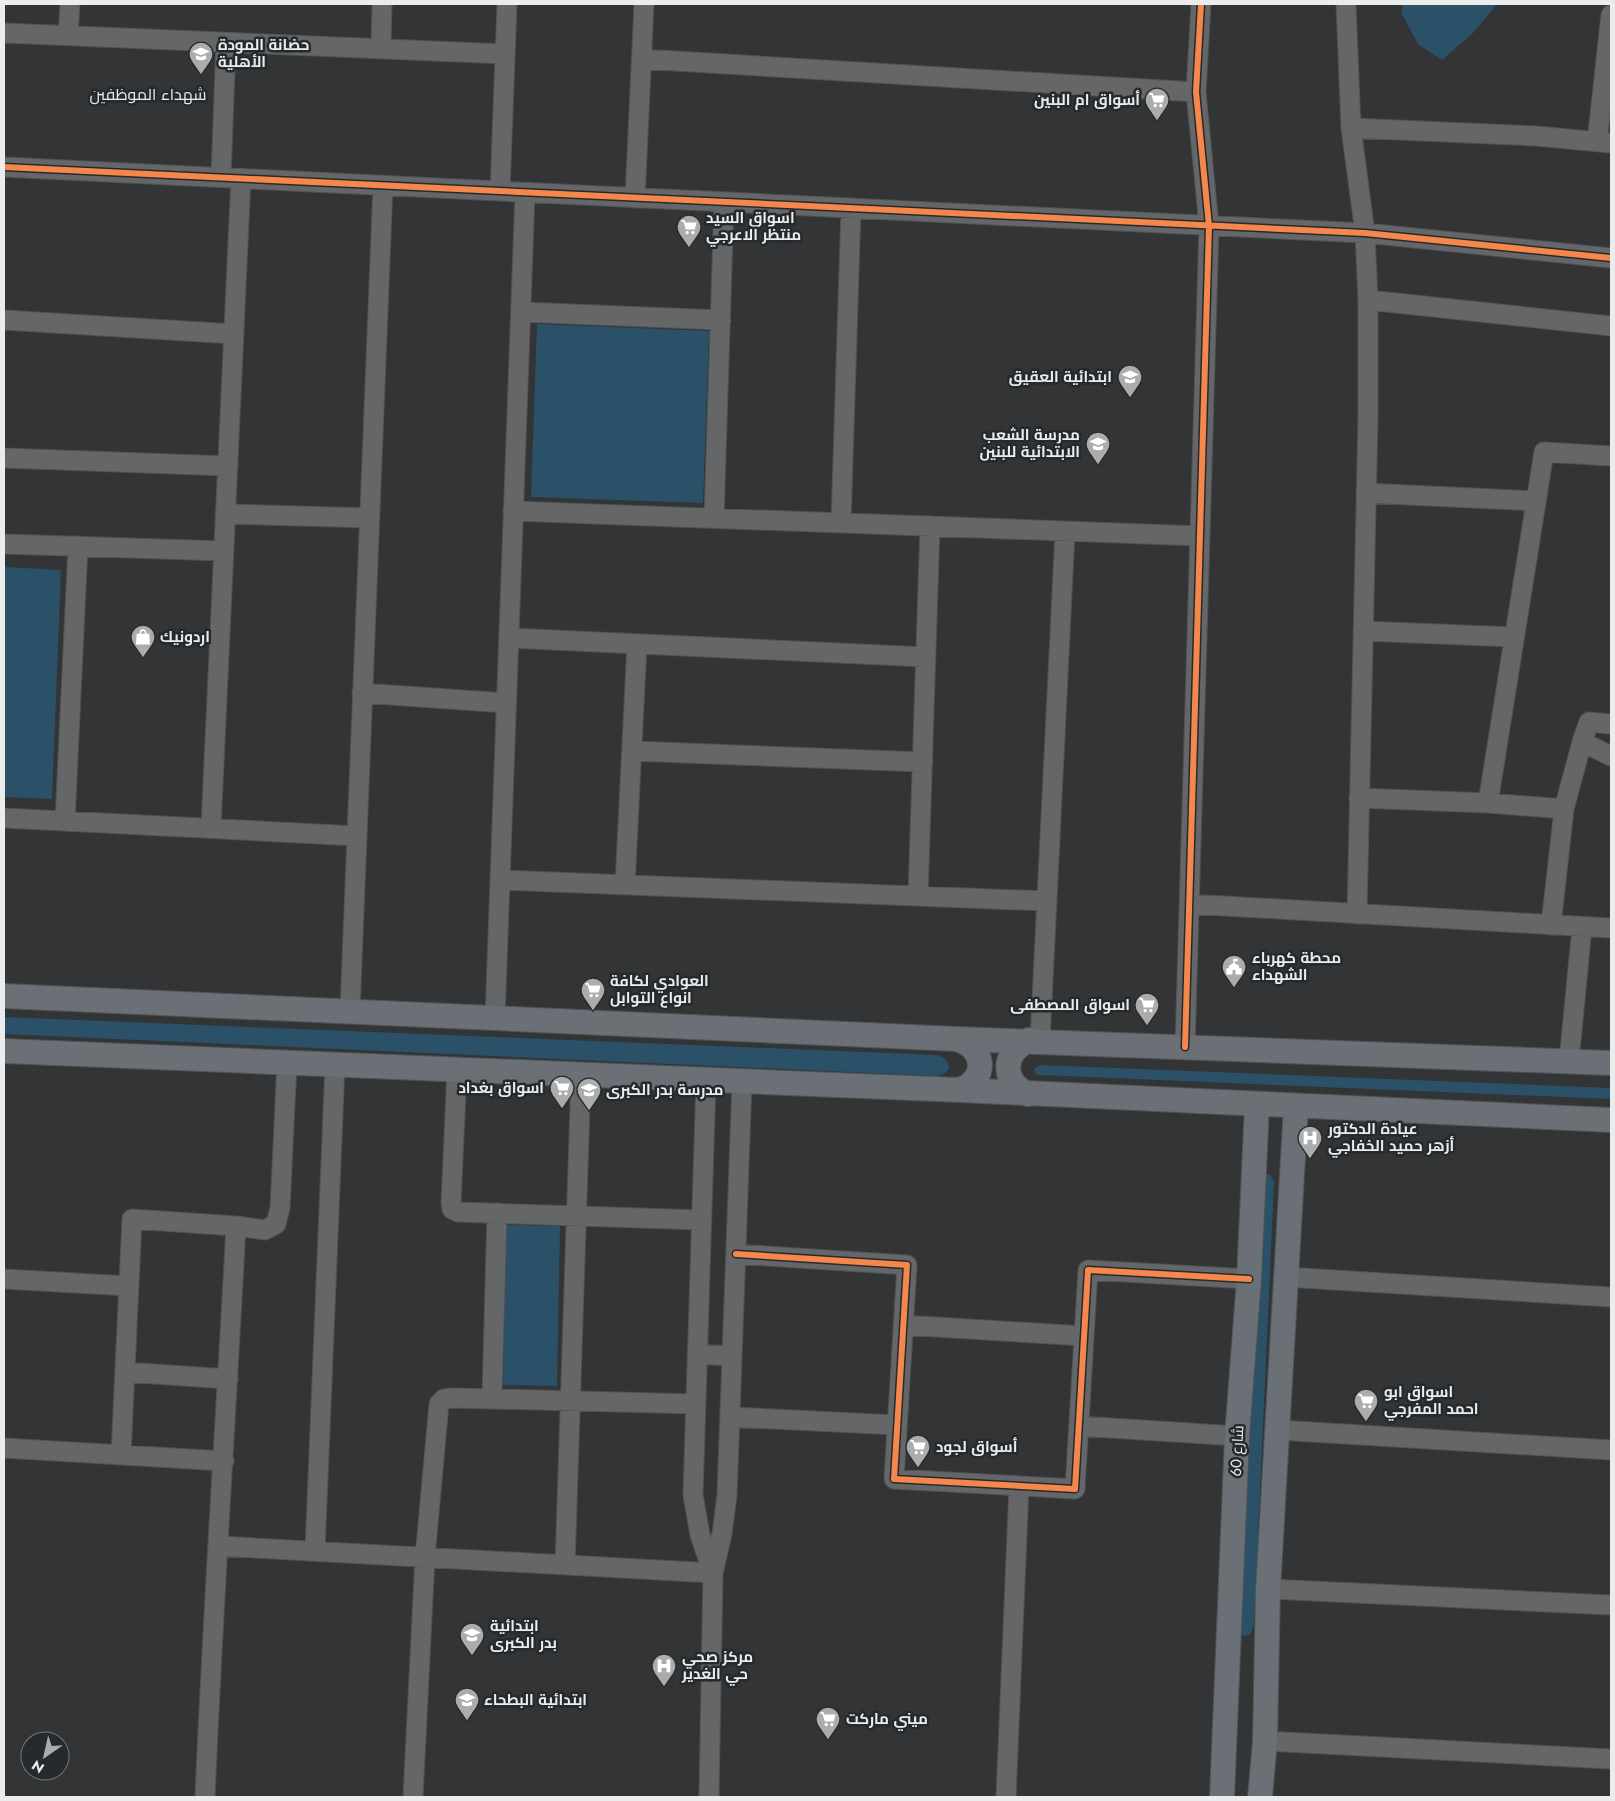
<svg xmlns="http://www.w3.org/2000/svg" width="1615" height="1801" viewBox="0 0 1615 1801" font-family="Jost,Cairo,sans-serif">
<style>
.green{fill:#2b5169}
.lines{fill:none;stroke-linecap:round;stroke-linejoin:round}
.minor-casing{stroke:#505253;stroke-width:21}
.major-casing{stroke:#505253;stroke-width:26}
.minor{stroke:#656667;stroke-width:19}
.major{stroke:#6a7075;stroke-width:24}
.cycleway-casing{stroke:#272a2c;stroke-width:9}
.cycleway{stroke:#f5874c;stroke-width:6}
.labels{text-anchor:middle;stroke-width:5;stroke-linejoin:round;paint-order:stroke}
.poi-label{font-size:15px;font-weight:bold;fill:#eaeced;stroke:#272a2c;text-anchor:start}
.street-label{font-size:15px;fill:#eaeced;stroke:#272a2c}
.neighbourhood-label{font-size:16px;fill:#eaeced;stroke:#272a2c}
</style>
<rect width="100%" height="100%" fill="#323435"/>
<path class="green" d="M1402,4H1497L1473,33L1442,60L1418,44L1402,14Z
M537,324L709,331L703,503L531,497Z
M4,567L61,570L52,799L4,797Z
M4,1017L937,1055C945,1058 948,1060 949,1069L944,1074L937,1076L4,1034Z
M1040,1065L1611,1088V1099L1040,1075L1035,1074L1034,1069Z
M1268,1174L1272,1177L1274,1182L1254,1624L1250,1635L1244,1636L1239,1631V1625L1262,1181L1265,1175Z
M506,1225L560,1226L557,1386L503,1385Z"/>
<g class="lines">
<defs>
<path id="minor" d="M1346,4L1351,128L1365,233L1368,300V418L1357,914
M4,33L505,54
M68,36L70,4
M381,48L382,4
M642,59L1196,92
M1351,128L1536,136L1611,143
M1597,142L1611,15
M4,167L1365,233L1611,258
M221,177L226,42
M500,191L507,4
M635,198L644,4
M1368,300L1611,326
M521,312L721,320
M4,320L234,334
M4,458L228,466
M1366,493L1536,501
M513,511L1200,536
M225,514L370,518
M714,518L724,202
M841,523L851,208
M4,544L224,551
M1363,631L1514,637
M509,638L926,657
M362,693L506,703
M1582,742L1611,756
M632,751L923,762
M1359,798L1488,803L1564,809
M1488,803L1544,452L1611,456
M4,818L357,836
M65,821L78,546
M211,828L241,178
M500,880L1047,901
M625,885L637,644
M918,896L930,526
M1189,904L1611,928
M1551,925L1564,809L1582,742L1589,722L1611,724
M350,1011L383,185
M495,1018L525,193
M1040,1041L1065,532
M1185,1047L1209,226L1196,92L1201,4
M1569,1061L1582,927
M457,1070L451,1203L452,1209L458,1212L702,1220
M706,1081L693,1495L700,1535L713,1573
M736,1254L907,1265L894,1479L1075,1489L1088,1270L1249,1279
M1286,1277L1611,1297
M4,1279L129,1286
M903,1325L1084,1336
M697,1354L732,1356
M125,1372L228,1379
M492,1398L497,1213
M730,1417L897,1425
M1079,1426L1237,1436
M1278,1430L1611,1450
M4,1448L224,1461
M121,1455L132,1219L236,1226
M218,1546L713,1573
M315,1551L335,1065
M565,1565L581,1075
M1268,1589L1611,1605
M1265,1741L1611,1759
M205,1797C213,1607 226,1416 236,1226L265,1230L276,1224L280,1208L287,1063
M413,1797L425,1557L439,1404L444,1399L453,1398L696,1404
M709,1797L713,1573L722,1534L727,1495L742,1082
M1006,1797L1019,1486"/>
<path id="major" d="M4,996L957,1039L1611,1063
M957,1039C986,1048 988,1079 960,1090
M4,1051L960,1090L1611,1120
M1028,1094C1001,1082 1002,1052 1029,1040
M1222,1797L1237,1436L1249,1279L1257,1105
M1260,1797L1265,1741L1268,1589L1296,1106"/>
</defs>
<use href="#minor" class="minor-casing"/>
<use href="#major" class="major-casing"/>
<use href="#minor" class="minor"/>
<use href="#major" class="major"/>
<defs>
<path id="cycleway" d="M4,167L1365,233L1611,258
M1185,1047L1209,226L1196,92L1201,4
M736,1254L907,1265L894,1479L1075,1489L1088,1270L1249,1279"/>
</defs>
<use href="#cycleway" class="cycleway-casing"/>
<use href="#cycleway" class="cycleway"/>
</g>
<defs>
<symbol id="school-pin" viewBox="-11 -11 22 30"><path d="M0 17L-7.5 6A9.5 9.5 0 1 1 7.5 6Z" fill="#aaacad" stroke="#272a2c"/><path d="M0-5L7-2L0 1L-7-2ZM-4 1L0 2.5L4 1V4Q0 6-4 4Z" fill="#fff"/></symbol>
<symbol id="supermarket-pin" viewBox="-11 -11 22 30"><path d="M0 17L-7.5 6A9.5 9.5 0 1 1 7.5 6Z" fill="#aaacad" stroke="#272a2c"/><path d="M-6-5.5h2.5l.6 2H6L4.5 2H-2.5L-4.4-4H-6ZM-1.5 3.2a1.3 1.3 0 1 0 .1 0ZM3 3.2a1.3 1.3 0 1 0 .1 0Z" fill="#fff"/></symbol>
<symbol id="shop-pin" viewBox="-11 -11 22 30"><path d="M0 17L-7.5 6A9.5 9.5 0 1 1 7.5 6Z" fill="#aaacad" stroke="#272a2c"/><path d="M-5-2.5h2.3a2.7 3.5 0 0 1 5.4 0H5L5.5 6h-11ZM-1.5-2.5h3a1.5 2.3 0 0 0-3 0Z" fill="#fff"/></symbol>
<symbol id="civic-pin" viewBox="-11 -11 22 30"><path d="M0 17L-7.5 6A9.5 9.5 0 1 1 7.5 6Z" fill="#aaacad" stroke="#272a2c"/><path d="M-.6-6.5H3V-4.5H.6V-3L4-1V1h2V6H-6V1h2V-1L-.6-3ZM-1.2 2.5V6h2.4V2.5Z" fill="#fff"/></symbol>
<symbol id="hospital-pin" viewBox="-11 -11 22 30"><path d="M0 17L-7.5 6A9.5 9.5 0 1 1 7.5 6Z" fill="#aaacad" stroke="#272a2c"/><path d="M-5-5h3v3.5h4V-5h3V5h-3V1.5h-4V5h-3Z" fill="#fff"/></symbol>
</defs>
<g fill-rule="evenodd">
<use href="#school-pin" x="187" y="40" width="28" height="38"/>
<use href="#supermarket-pin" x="1143" y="86" width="28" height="38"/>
<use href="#supermarket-pin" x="675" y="213" width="28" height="38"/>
<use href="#school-pin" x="1116" y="363" width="28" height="38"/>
<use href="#school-pin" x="1084" y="430" width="28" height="38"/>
<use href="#shop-pin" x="129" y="623" width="28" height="38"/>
<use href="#civic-pin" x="1220" y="953" width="28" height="38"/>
<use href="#supermarket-pin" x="579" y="976" width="28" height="38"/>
<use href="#supermarket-pin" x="1133" y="991" width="28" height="38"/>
<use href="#supermarket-pin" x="548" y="1074" width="28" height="38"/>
<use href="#school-pin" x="575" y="1076" width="28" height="38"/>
<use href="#hospital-pin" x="1296" y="1124" width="28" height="38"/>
<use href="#supermarket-pin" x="1352" y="1387" width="28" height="38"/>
<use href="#supermarket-pin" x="904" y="1433" width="28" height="38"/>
<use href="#school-pin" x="458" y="1621" width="28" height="38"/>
<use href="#hospital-pin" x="650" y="1652" width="28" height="38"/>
<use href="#school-pin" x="453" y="1686" width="28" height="38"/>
<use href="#supermarket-pin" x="814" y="1705" width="28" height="38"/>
</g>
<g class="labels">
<g class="poi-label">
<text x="218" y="50">حضانة المودة<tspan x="218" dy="17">الأهلية</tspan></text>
<text x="1140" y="105" text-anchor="end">أسواق ام البنين</text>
<text x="706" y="223">اسواق السيد<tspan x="706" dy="17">منتظر الاعرجي</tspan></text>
<text x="1112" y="382" text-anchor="end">ابتدائية العقيق</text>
<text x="1080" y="440" text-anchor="end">مدرسة الشعب<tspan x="1080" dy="17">الابتدائية للبنين</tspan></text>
<text x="160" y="642">اردونيك</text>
<text x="1252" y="963">محطة كهرباء<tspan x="1252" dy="17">الشهداء</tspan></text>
<text x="610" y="986">العوادي لكافة<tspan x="610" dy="17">انواع التوابل</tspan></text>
<text x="1130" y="1010" text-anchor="end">اسواق المصطفى</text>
<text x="544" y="1093" text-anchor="end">اسواق بغداد</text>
<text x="606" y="1095">مدرسة بدر الكبرى</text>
<text x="1328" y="1134">عيادة الدكتور<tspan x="1328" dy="17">أزهر حميد الخفاجي</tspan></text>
<text x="1384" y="1397">اسواق ابو<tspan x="1384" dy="17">احمد المفرجي</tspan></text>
<text x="936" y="1452">أسواق لجود</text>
<text x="490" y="1631">ابتدائية<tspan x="490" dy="17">بدر الكبرى</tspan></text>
<text x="682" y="1662">مركز صحي<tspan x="682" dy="17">حي الغدير</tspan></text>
<text x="484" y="1705">ابتدائية البطحاء</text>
<text x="846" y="1724">ميني ماركت</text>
</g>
<g class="street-label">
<text transform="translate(1237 1451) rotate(-87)" y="5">شارع 60</text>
</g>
<g class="neighbourhood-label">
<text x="148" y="100">شهداء الموظفين</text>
</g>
</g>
<rect width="1615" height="1801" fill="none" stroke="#eaeced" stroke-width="10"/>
<g transform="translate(45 1756) rotate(214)"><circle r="24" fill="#272a2c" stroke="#757879"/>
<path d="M0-4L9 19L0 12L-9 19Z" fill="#aaacad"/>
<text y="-8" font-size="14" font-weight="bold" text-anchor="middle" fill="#eaeced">N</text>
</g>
</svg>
